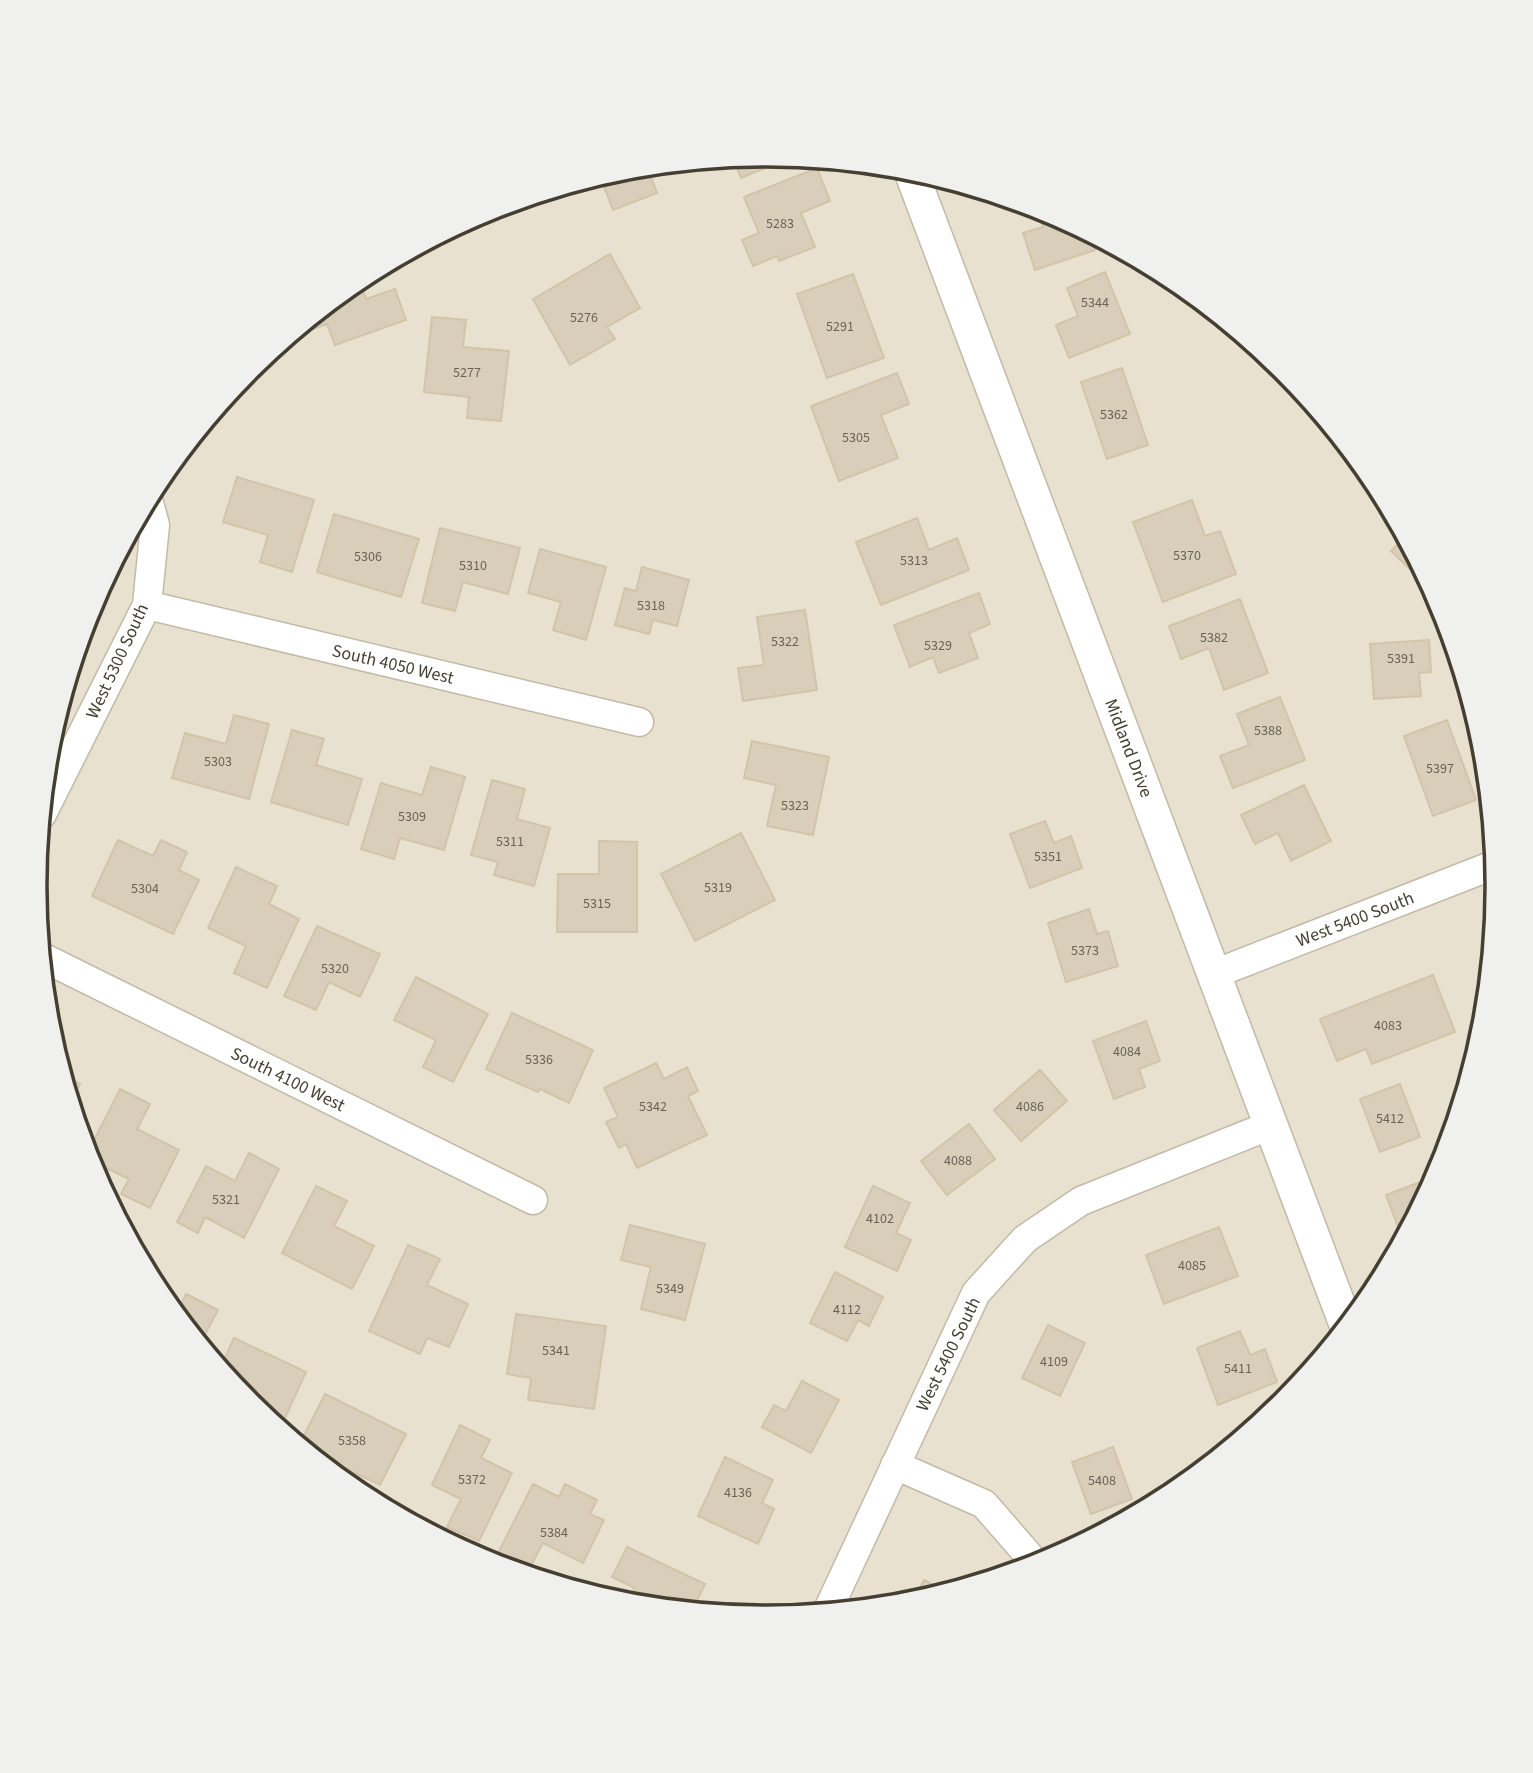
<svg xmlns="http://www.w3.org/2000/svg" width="1533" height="1773" viewBox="0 0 1533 1773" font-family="'Source Sans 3',sans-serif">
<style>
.residential{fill:#e8e1d0}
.building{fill:#d9ceb9;stroke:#d1c4a9;stroke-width:2}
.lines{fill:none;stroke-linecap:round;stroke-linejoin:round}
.minor-casing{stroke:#c2baa7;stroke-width:31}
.tertiary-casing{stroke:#c2baa7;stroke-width:36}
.minor{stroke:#fff;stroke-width:28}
.tertiary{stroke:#fff;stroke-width:33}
.labels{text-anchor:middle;stroke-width:6;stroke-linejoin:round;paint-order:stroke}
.number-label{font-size:14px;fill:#6a6354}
.street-label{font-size:18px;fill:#453f32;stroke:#fff}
.rim{fill:none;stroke:#453f32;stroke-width:3.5}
</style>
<rect width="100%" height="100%" fill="#f3efe2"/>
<path class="residential" d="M37 886a729 729 0 1 1 1458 0a729 729 0 1 1-1458 0Z"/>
<path class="building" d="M767,155L792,157L741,178L733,158Z
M647,167L657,193L613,210L601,179L573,190L571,185L624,169Z
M817,168L830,201L801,213L815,247L779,261L777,256L753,266L742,240L759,233L744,197Z
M1037,208L1090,234L1095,250L1035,270L1023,233L1043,227Z
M610,254L640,308L607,327L615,339L570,365L533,299Z
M1105,272L1130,334L1069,358L1056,325L1078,316L1067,288Z
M853,274L884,358L827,378L797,294Z
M359,279L366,299L395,289L406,320L335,345L327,324L310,330L307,322Z
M432,317L466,320L463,347L509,351L501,421L467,418L469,397L424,392Z
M255,364L259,370L233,389L250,369Z
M1122,368L1148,445L1107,459L1081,382Z
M897,373L909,404L881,415L898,458L839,481L811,406Z
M237,477L314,500L292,572L260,562L268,535L223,522Z
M1192,500L1205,536L1220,531L1236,574L1163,602L1133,522Z
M334,514L419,539L401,597L317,572Z
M917,518L929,550L957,538L969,570L881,605L856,542Z
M440,528L520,548L508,594L463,582L455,611L422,603Z
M1405,537L1435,593L1391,551Z
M540,549L606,567L586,640L553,630L561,602L528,593Z
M642,567L689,580L677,626L653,620L649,634L615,625L625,588L636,591Z
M979,593L990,624L969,633L978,658L939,673L933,657L910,667L894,625Z
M1240,599L1268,673L1224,690L1209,648L1181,659L1169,626Z
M805,610L817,690L743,701L738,668L764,665L757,617Z
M1429,640L1431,672L1419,673L1421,696L1374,699L1370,644Z
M1280,697L1305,760L1233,788L1220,756L1249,745L1237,714Z
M234,715L269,724L249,799L172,778L185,733L226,744Z
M1447,720L1476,800L1433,816L1404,736Z
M292,730L324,739L316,765L362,779L348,825L271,802Z
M752,741L829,757L813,835L767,826L776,785L744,778Z
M431,767L465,777L444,850L400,838L394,859L361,849L381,783L422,795Z
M492,780L525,789L517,819L550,828L534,886L494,875L498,862L471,855Z
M1304,785L1331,841L1291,861L1278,833L1255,844L1241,815Z
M1045,821L1054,843L1071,836L1082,868L1030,888L1010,834Z
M741,833L775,900L695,941L661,874Z
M118,840L153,856L161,840L187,852L179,870L199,880L173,934L92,896Z
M599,841L637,842V932H557L558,874H599Z
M236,867L277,886L269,904L299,919L267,988L234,973L246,946L208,928Z
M1089,909L1097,934L1108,931L1118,966L1066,982L1048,923Z
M317,926L380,954L360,997L329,982L316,1010L284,996Z
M1491,961L1489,977L1484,964Z
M1433,975L1455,1032L1372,1064L1366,1049L1337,1061L1320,1019Z
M416,977L488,1014L453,1082L423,1067L436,1040L394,1020Z
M512,1013L593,1050L569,1103L540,1089L538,1092L486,1069Z
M1146,1021L1160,1061L1139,1069L1145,1087L1114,1099L1093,1041Z
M656,1063L664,1079L687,1067L698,1091L688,1096L707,1135L637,1168L626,1144L619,1148L606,1122L618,1117L604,1088Z
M1040,1070L1067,1101L1021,1141L994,1110Z
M63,1075L80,1084L71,1102Z
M1400,1084L1420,1137L1380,1152L1360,1099Z
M120,1089L150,1104L137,1129L179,1150L150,1208L121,1194L129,1179L88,1159L87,1154Z
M969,1124L995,1159L947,1195L921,1161Z
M249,1153L279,1169L244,1238L205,1217L198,1233L177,1222L206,1166L235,1181Z
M1428,1179L1431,1187L1403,1240L1386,1195Z
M316,1186L347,1201L334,1226L374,1246L352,1289L282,1253Z
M873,1186L910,1203L896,1233L911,1240L897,1271L845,1247Z
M630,1225L705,1244L685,1320L641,1309L651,1267L621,1260Z
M1219,1227L1238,1276L1164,1304L1146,1255Z
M408,1245L440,1259L427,1285L468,1304L449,1347L427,1338L420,1354L369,1331Z
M835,1272L883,1297L869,1326L858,1320L847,1341L810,1323Z
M186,1294L218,1310L200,1344L168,1304L178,1310Z
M516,1314L606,1326L594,1409L528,1400L531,1378L507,1374Z
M1048,1325L1085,1343L1060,1396L1022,1378Z
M1240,1331L1250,1355L1265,1349L1277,1382L1218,1405L1197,1348Z
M234,1338L306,1372L280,1429L251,1405L254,1400L241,1394L220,1368Z
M802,1381L839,1400L811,1453L762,1427L774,1405L786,1411Z
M325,1394L406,1434L380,1485L351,1471L349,1476L319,1461L299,1445Z
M460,1425L490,1440L481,1458L512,1473L479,1541L447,1527L461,1499L432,1485Z
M1113,1447L1132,1499L1091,1514L1072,1462Z
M725,1457L773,1480L762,1503L774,1509L758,1544L698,1516Z
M533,1484L559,1497L565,1484L597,1500L590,1514L604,1520L583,1563L543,1543L529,1569L498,1553Z
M627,1547L705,1584L692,1611L659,1607L632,1594L635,1588L612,1577Z
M924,1580L948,1592L912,1603Z"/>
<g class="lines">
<defs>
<path id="minor" d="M147,605L639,722
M42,814L147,605L155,525L148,499
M42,957L533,1200
M1214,974L1496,864
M895,1465L984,1504L1030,1557L1033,1566
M827,1612L976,1293L1025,1239L1081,1201L1271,1125"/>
<path id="tertiary" d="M910,169L1347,1327"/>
</defs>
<use href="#minor" class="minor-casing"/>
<use href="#tertiary" class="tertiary-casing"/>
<use href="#minor" class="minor"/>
<use href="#tertiary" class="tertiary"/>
</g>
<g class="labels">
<g class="number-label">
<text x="780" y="228">5283</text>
<text x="1095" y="307">5344</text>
<text x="584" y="322">5276</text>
<text x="840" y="331">5291</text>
<text x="467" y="377">5277</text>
<text x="1114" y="419">5362</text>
<text x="856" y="442">5305</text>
<text x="1187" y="560">5370</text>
<text x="368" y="561">5306</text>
<text x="914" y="565">5313</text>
<text x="473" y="570">5310</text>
<text x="651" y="610">5318</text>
<text x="1214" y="642">5382</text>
<text x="785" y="646">5322</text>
<text x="938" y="650">5329</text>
<text x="1401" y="663">5391</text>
<text x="1268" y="735">5388</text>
<text x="218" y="766">5303</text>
<text x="1440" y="773">5397</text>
<text x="795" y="810">5323</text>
<text x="412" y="821">5309</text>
<text x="510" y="846">5311</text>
<text x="1048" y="861">5351</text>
<text x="718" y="892">5319</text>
<text x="145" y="893">5304</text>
<text x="597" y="908">5315</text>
<text x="1085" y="955">5373</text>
<text x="335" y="973">5320</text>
<text x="1388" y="1030">4083</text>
<text x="1127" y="1056">4084</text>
<text x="539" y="1064">5336</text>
<text x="653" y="1111">5342</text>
<text x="1030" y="1111">4086</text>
<text x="1390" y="1123">5412</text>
<text x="958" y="1165">4088</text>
<text x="226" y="1204">5321</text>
<text x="880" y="1223">4102</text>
<text x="1192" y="1270">4085</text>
<text x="670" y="1293">5349</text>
<text x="847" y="1314">4112</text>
<text x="556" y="1355">5341</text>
<text x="1054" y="1366">4109</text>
<text x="1238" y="1373">5411</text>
<text x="352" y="1445">5358</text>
<text x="472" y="1484">5372</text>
<text x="1102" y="1485">5408</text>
<text x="738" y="1497">4136</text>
<text x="554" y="1537">5384</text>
</g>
<g class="street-label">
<text transform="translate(117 661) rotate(-65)" y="6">West 5300 South</text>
<text transform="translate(393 664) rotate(13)" y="6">South 4050 West</text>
<text transform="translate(1129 748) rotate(69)" y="6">Midland Drive</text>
<text transform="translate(1355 919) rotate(-21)" y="6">West 5400 South</text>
<text transform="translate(288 1079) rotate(26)" y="6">South 4100 West</text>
<text transform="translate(948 1354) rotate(-64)" y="6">West 5400 South</text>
</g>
</g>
<path d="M0 0H1533V1773H0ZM47 886a719 719 0 1 1 1438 0a719 719 0 1 1-1438 0Z" fill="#f0f0ef" fill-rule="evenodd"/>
<path class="rim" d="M47 886a719 719 0 1 1 1438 0a719 719 0 1 1-1438 0Z"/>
</svg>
